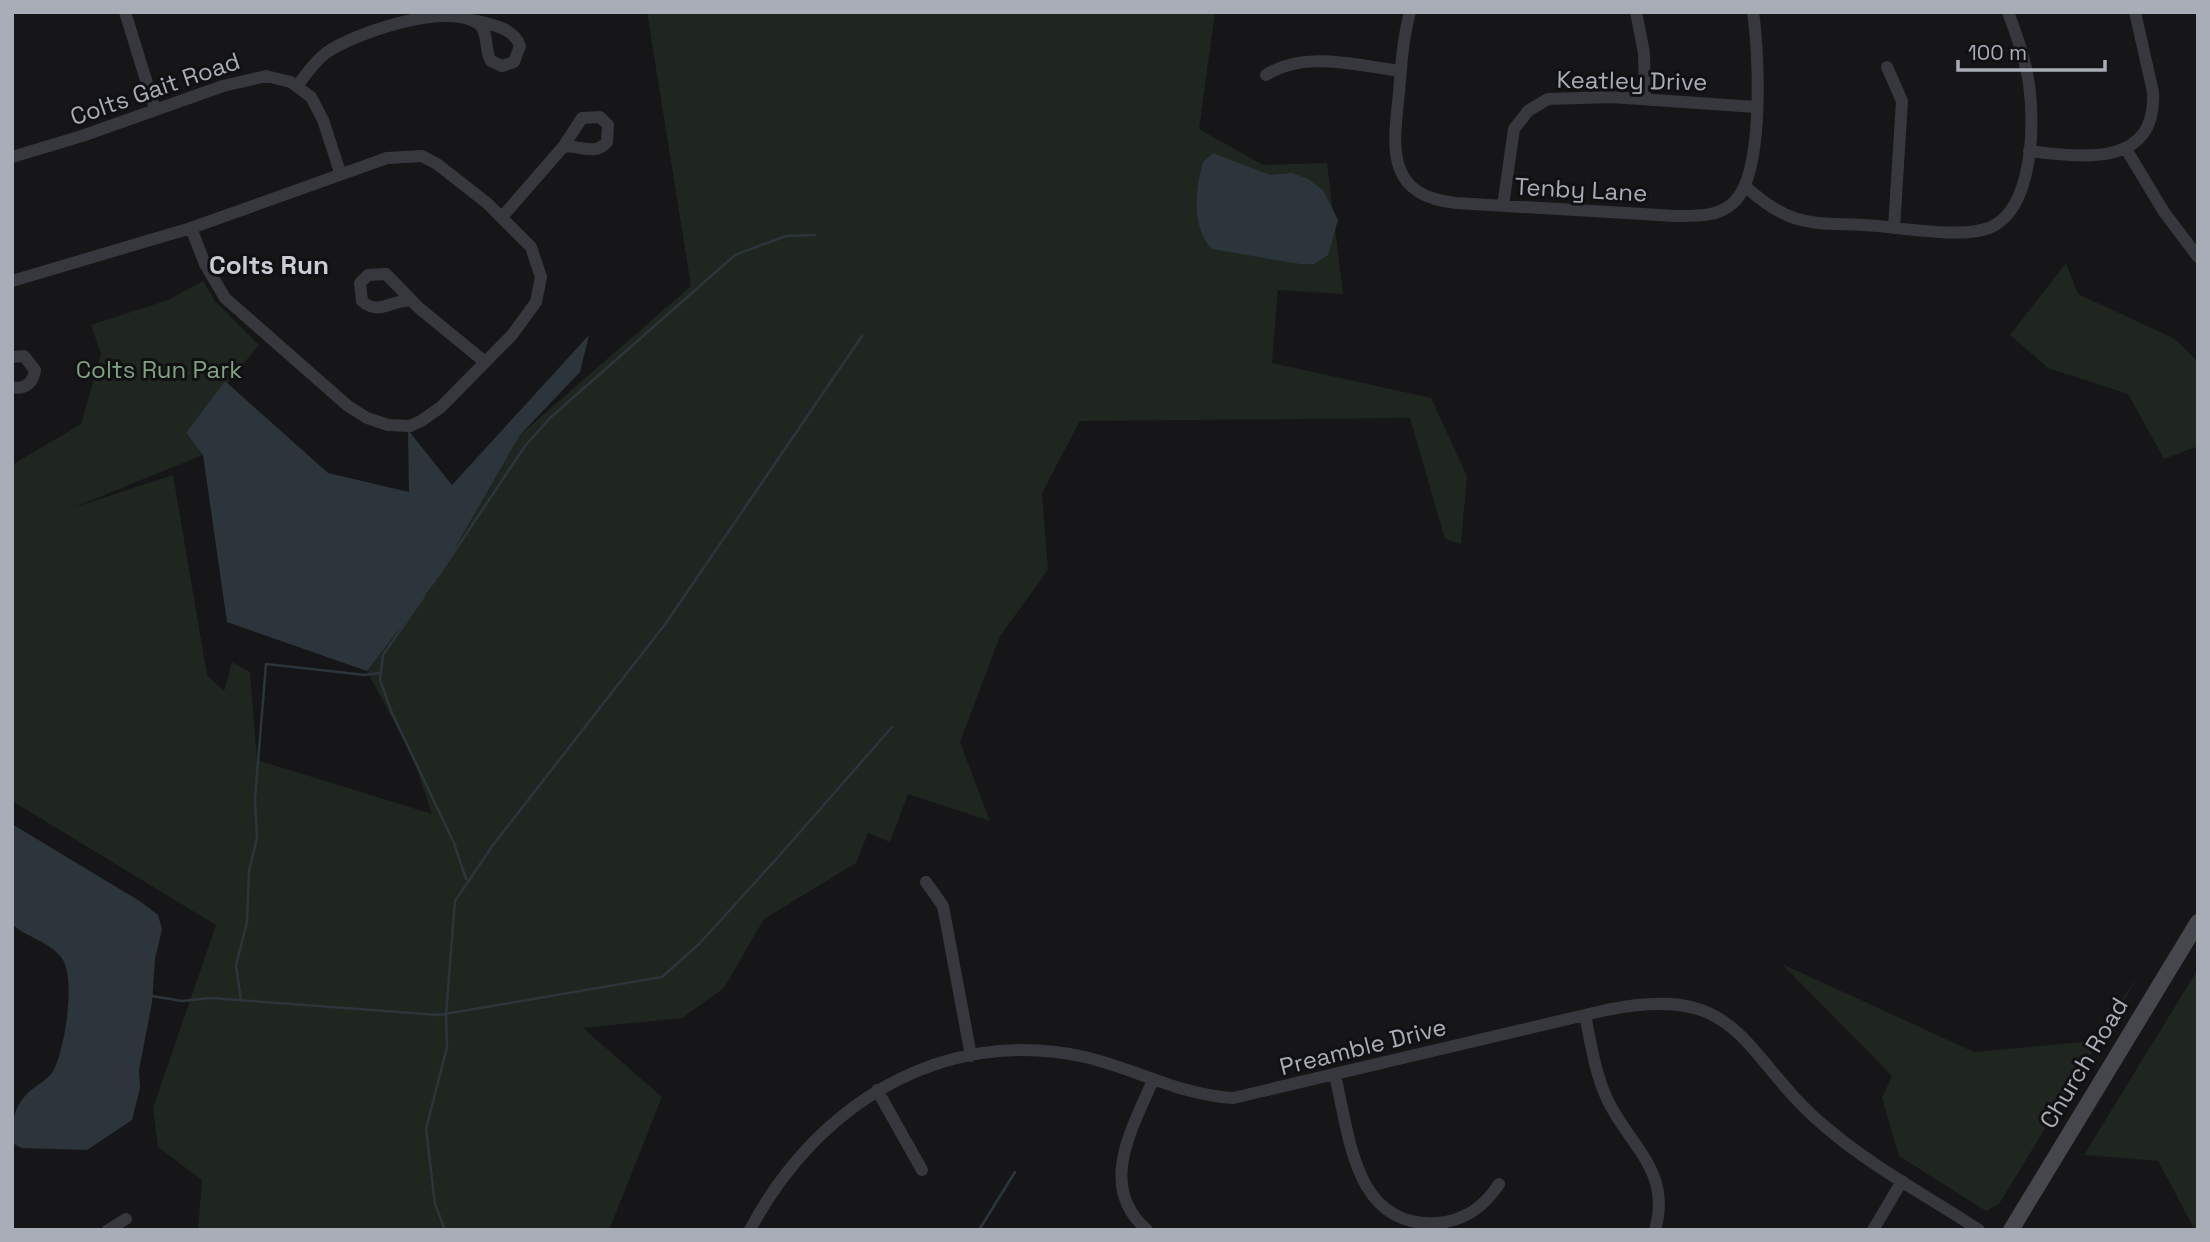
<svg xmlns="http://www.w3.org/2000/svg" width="2210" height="1242" viewBox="0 0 2210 1242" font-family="'Space Grotesk',sans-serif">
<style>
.green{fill:#1e261f}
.water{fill:#2c353c}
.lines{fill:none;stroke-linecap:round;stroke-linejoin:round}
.stream{stroke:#2c353c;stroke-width:2.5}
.street{stroke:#37383d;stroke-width:12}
.secondary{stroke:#45474d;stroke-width:16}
.labels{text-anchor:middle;stroke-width:6;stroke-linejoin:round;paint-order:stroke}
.street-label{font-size:24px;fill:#a8adb8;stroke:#111113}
.park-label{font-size:24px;fill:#7fa381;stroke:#111113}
.neighbourhood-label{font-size:26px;font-weight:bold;fill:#c9ccd4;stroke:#111113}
</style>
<rect width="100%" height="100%" fill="#161618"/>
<path class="green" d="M647,12H1215L1199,129L1263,165L1327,163L1343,294L1278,290L1272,363L1431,398L1467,476L1461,544L1445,539L1410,418L1080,421L1042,493L1048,570L1000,636L960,742L990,821L908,794L890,842L868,833L856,863L764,919L724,988L682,1018L583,1028L662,1097L609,1230H198L202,1180L158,1147L153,1108L216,925L12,801V465L81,424L101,354L91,325L168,300L203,281L215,301L259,345L186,433L203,455L72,508L173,475L207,675L224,691L232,662L250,672L257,760L432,814L412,755L367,671L436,581L520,435L691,286Z
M2066,263L2078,294L2175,339L2198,362V446L2164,459L2128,394L2048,368L2010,335Z
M1782,964L1974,1052L2093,1041L2141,972L1999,1204L1986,1211L1899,1156L1882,1098L1892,1076Z
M2198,969V1230H2195L2158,1161L2084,1155Z"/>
<path class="water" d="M1213,153L1270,175L1292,173L1308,179L1323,190L1338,220L1328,255L1314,264H1300L1212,249C1191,227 1195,190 1203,162Z
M589,335L580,372L520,435L436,581L367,671L227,622L203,455L186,433L225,381L328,473L409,492L408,430L452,485Z
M12,824L141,902L158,915L162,929L155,959L152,1003L139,1070L140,1088L132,1120L87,1150L22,1148L12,1143C12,1118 14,1103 35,1087C41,1083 48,1078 52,1073C65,1053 77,975 61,957C47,940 27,938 12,924Z"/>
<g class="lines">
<path class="stream" d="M438,576L525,446L550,418L735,255L786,236L815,235
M424,596L383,655L380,680L392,713L454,843L466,879
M152,996L182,1001L211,998L439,1015L662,977L699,944L779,856L892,727
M241,1001L236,965L247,922L249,871L257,838L255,799L266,664L365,675L379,673
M445,1230L435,1204L426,1129L447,1047L446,1014L455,901L493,845L666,623L862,336
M979,1230L1015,1172"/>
<path class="street" d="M125,12L155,109
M1410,12C1403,38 1401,66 1399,93C1393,147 1385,196 1456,203L1676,216C1696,216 1718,217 1733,203C1765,175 1759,53 1753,12
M1636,12L1644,53L1645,99
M1887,67L1902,101L1894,228
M1266,75C1305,50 1358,66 1401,71
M298,85C306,74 315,61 326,53C354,33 451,0 480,25C489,34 484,50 491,61L502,66L514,62L520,46C514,27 489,24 472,20
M2126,149L2164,212L2198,257
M2029,151C2080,157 2157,169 2153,92L2135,12
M12,157L82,136L223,86L266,76L291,82L311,97L323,120L340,172
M1746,187C1796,232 1816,221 1878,226C1908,229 1962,238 1989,228C2035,210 2035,118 2028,78C2024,56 2016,33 2008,12
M1503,206L1514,129L1528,111L1548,99L1611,97L1756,107
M502,217L563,147L582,118L600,117L608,125L607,142C594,157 579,144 563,147
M12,281L191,228L387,158L422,156L437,164L487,203L531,247L541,277L536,302L512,335L441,407L421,421L410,426L388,425L367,418L348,406L225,298L205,264L191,228
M412,301C393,298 379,317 362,301L360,283L368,275L386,274L419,308L485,362
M12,357L24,356L35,370C33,383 25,390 12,387
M926,882L943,906L971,1056
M1585,1015C1591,1044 1595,1073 1607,1099C1630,1147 1672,1171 1655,1230
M1335,1076C1350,1135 1353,1228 1437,1223C1465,1221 1484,1207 1499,1184
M877,1090L922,1170
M108,1230L126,1219
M750,1230C815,1106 942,1025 1085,1057C1136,1069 1180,1095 1233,1098L1606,1010C1746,981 1740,1057 1828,1129C1874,1168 1929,1197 1979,1230
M1147,1230C1097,1187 1132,1129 1153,1080
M1873,1230L1902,1181"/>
<path class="secondary" d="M2011,1230L2198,922"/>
</g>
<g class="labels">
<g class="street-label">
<text transform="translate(1632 81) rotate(1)" y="8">Keatley Drive</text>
<text transform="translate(155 89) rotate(-19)" y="8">Colts Gait Road</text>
<text transform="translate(1581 190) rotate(3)" y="8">Tenby Lane</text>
<text transform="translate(1363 1047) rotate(-14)" y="8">Preamble Drive</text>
<text transform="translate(2084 1063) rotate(-59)" y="8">Church Road</text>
</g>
<g class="park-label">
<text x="159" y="378">Colts Run Park</text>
</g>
<g class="neighbourhood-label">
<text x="269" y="274">Colts Run</text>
</g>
</g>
<rect width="2210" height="1242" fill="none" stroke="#a8adb8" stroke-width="28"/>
<path d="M1958 60v10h147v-10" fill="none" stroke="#a8adb8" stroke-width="3.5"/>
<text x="1968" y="60" font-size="21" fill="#a8adb8" stroke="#111113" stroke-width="5" paint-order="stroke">100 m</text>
</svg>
